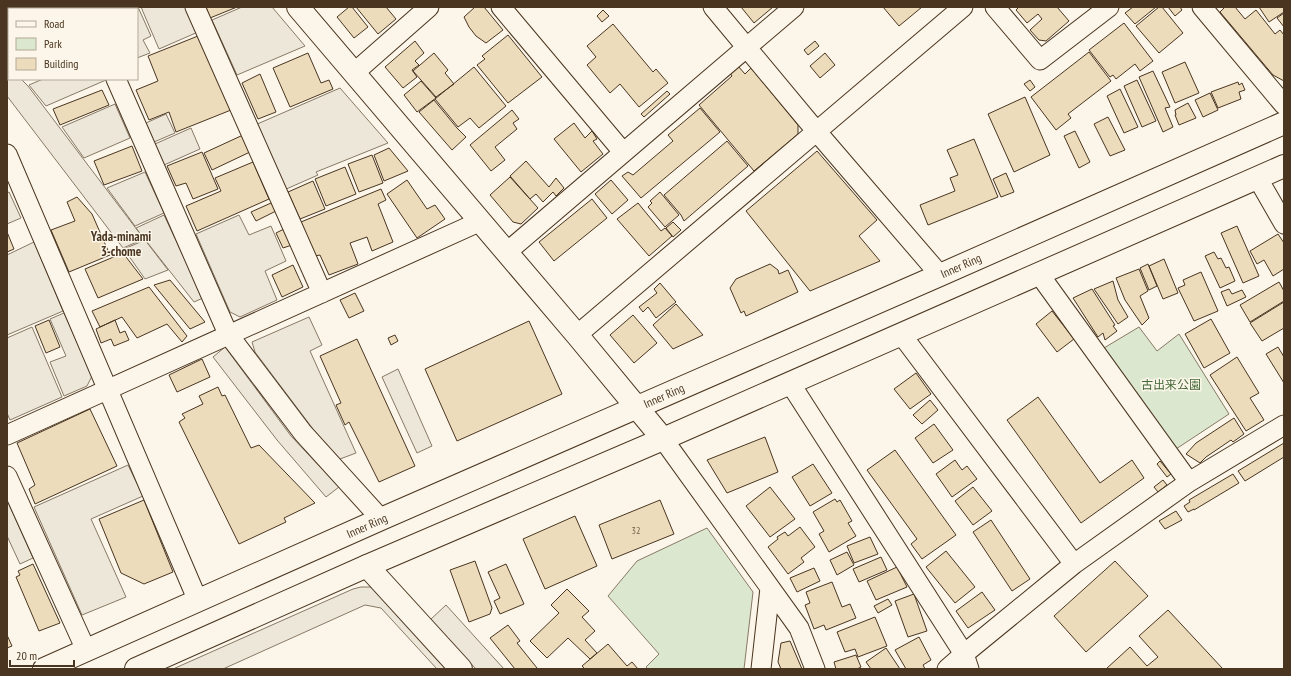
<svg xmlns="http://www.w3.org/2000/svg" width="1291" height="676" viewBox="0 0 1291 676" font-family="'PT Sans Narrow','Noto Sans JP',sans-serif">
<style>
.green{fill:#dce7d0;stroke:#887966}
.parking{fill:#ede7d9;stroke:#887966}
.building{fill:#ecdcbc;stroke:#4a3520}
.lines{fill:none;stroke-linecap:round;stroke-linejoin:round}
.street-casing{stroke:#4a3520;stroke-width:21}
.secondary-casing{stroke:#4a3520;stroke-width:24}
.primary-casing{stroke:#4a3520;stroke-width:24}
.street{stroke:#fbf6e9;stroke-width:19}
.secondary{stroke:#fbf6e9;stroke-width:22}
.primary{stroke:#fbf6e9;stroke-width:22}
.labels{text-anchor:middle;stroke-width:3;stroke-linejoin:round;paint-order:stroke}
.number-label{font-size:10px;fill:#725f47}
.street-label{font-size:12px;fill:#4a3520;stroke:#fbf6e9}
.park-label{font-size:12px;fill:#436837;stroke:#fbf6e9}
.neighbourhood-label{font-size:13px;font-weight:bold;fill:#4a3520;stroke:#fbf6e9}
</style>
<rect width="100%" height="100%" fill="#fbf6e9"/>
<path class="green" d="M1139,327L1157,351L1179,334L1229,414L1176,449L1104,348Z
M707,528L753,592L744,669H648L646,667L659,654L608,596L637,561Z"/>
<path class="parking" d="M7,7H49L44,9H9V24L7,25Z
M98,7H138L151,36L143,40L150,53L137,58V9H98Z
M141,7H187L198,32L159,49Z
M242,7H272L305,46L237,75L212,20Z
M7,64L9,66V79H21L28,86L144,239L123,248L7,96Z
M43,79H105L106,80L46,106L29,85Z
M340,88L388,143L316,172L318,175L284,190L255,125Z
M115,104L130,138L84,158L62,127Z
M166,114L175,133L154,142L146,123Z
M191,128L200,149L164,165L155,144Z
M145,172L164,213L135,226L107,188Z
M9,192L21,218L7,224V193Z
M164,215L203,298L194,302L136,228Z
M239,215L249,235L271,226L286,261L265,271L277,300L240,317L230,312L196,234Z
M145,240L168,270L145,279L124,249Z
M34,242L63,311L7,335V255Z
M64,313L92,376L87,386L64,396L50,362L66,356L50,319Z
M309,317L322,345L310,351L356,453L340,459L313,429L255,352L252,342Z
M32,327L62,397L10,420L7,413V338Z
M225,347L291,436L339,487L326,497L277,440L213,357Z
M398,369L432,446L417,453L382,377Z
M128,465L143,496L91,519L126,597L82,615L34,507Z
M7,500L33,558L20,564L7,536Z
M361,587H371L447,669H437L381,608L365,605L223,669H173L353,589Z
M446,605L504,669H476L430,620Z"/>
<path class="building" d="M206,7H237L210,18Z
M349,7H352L368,27L354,38L337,17Z
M356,7H386L396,19L378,34Z
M475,7H484L503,30L486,43L476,36L469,27L464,17Z
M741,7H773L754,23Z
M883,7H922L899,26Z
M1019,7H1057L1069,21L1046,41L1039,40L1030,30L1042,19L1038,14L1027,23L1016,10Z
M1133,7H1156L1135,24L1125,13Z
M1159,7H1162L1183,33L1159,53L1136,26Z
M1168,7H1180L1182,10L1175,16Z
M1225,7H1235L1245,19L1256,10L1275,34L1280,30L1284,35V81L1273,75L1220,12Z
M1259,7H1284V12L1269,22Z
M603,10L609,16L602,22L597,16Z
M1284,13V27L1277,18Z
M1124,23L1153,61L1140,71L1135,64L1116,79L1113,75L1110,77L1089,50Z
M613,24L653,72L656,69L668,83L639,107L620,84L610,93L587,65L596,57L587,46Z
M508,35L542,77L508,103L477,65L485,59L482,56Z
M198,36L231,110L176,132L169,112L149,120L136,90L158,81L148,56Z
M415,41L424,53L415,61L419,65L412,70L417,77L403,88L385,67Z
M815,41L819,46L808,55L804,50Z
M1089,52L1111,81L1068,114L1071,118L1056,130L1031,97Z
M308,53L321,83L329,80L333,89L290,107L273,68Z
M434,53L448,70L445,73L454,84L436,97L413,71Z
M825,53L835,65L820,78L810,66Z
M1185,62L1199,93L1175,103L1162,72Z
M738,66L745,74L751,68L798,125V134L754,171L699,105L732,76L730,73Z
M474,67L506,106L479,128L470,118L458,127L435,99Z
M1153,71L1170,107L1165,108L1173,127L1163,132L1139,77Z
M260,74L276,112L258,119L242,83Z
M1030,80L1035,87L1030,91L1024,84Z
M1137,80L1156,121L1142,127L1124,86Z
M421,81L436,98L417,112L404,95Z
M1238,82L1239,85L1242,83L1245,90L1239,92L1241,99L1218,108L1211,92Z
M1120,89L1138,127L1124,133L1107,96Z
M102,90L109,105L60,125L53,109Z
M667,91L670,94L644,117L641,114Z
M1210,93L1218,110L1203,117L1195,100Z
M1025,97L1050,155L1014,172L988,114Z
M434,100L457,128L466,137L452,150L419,112Z
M1188,103L1196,118L1179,125L1175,115H1176L1175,110Z
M700,108L720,132L641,198L622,176L628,172L633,175L673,141L668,135Z
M512,110L519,119L513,123L517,129L495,147L505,160L491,171L470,145Z
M1108,117L1125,150L1110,156L1094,124Z
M574,123L585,138L592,131L597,139L593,141L603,154L581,172L554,139Z
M1075,131L1090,162L1079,168L1064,136Z
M243,135L250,152L212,170L204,153Z
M974,139L998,197L928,225L920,205L955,191L950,178L958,175L947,150Z
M727,141L748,166L684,221L681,215L664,195Z
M132,146L142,171L104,185L94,161Z
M389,148L408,171L384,181L374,155Z
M817,151L877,220L859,236L880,261L810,291L746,211Z
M202,152L218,189L193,199L186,183L176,186L167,166Z
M372,155L383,183L359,192L348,164Z
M526,161L549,187L556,178L564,188L556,196L553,192L543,202L536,194L530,199L510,176Z
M253,162L269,199L197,231L186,206L221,191L215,178Z
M345,167L356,194L326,206L315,179Z
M1006,173L1014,192L1001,197L993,179Z
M510,177L538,208L521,224L513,222L490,195Z
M407,180L427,209L435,205L445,219L417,238L387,194Z
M611,180L628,200L612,214L595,194Z
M313,181L325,209L300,219L288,192Z
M381,189L386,200L378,204L393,242L372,251L367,237L350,243L358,264L329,275L320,255L315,256L301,222Z
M660,192L679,215L665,227L648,207L652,203L650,201Z
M77,197L92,214L110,255L69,272L51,230L75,221L67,202Z
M592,199L607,218L554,261L539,242Z
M271,203L276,211L256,221L251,212Z
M638,203L661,231L665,228L672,236L649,256L617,219Z
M673,222L681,230L673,237L666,228Z
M1237,226L1259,276L1243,283L1221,233Z
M284,229L292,245L283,248L276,233Z
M7,232L14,249L7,252Z
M1278,234L1284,243V269L1273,276L1264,260L1257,264L1250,251Z
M1214,252L1218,259L1221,258L1226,268L1229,267L1235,281L1220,288L1205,256Z
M123,253L143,279L98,298L85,269Z
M1164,259L1178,293L1163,299L1149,266Z
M770,264L778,270L779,274L788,270L798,292L746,316L744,311L741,313L730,288L736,279Z
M1148,264L1157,286L1149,290L1140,268Z
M293,265L303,287L282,297L272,275Z
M1139,269L1148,291L1140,296L1149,318L1142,325L1125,300L1116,278Z
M1201,272L1218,311L1194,321L1178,288L1185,285L1183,280Z
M170,280L205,322L190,329L154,285Z
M1113,281L1118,300L1128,317L1118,324L1094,289Z
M1279,282L1284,291V301L1250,322L1240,305Z
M660,283L676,302L656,318L648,307L643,312L639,307L657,293L654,289Z
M149,287L187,336L182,342L167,324L137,338L122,317L100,327L92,311Z
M1092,289L1115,325L1113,326L1117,331L1105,340L1103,333L1098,337L1073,298Z
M1229,289L1232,294L1242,290L1246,297L1227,306L1221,292Z
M355,293L364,311L349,318L340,300Z
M1284,302V328L1262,341L1250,323Z
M676,304L703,335L673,349L653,325Z
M1052,311L1074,339L1057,352L1036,324Z
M633,315L657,343L634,363L610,335Z
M1211,319L1230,353L1204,368L1185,334Z
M49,320L60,347L46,353L35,326Z
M115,320L120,333L125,331L129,340L114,346L111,339L101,343L96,329Z
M529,321L562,394L457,441L425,369Z
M395,335L398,341L391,345L388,338Z
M357,339L415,466L379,482L349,422L345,425L336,405L341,403L320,356Z
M1278,347L1284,357V383L1266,354Z
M1237,357L1259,393L1250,398L1264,420L1246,431L1210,375Z
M202,359L210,377L177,392L169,375Z
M916,373L931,394L910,409L894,389Z
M218,387L222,396L225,395L251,448L259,445L315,503L284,518L286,522L239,544L179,422L185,418L182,414L203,404L199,396Z
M1038,397L1100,483L1132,460L1144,478L1081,523L1007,420Z
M930,400L938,410L922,424L913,415Z
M90,409L117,466L35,504L29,489L35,485L17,443Z
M1234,418L1244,434L1233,442L1231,440L1206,457L1200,463L1186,454L1196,443Z
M934,424L953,450L933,463L915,438Z
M765,437L778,472L727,493L707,460Z
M1284,443V457L1245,481L1238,471Z
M895,450L956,535L922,559L911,544L917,539L867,470Z
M955,460L962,470L967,466L977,479L952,497L936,474Z
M1160,461L1171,474L1167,477L1157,464Z
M813,464L832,493L810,506L792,477Z
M1233,474L1239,483L1194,510V509L1188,512L1184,506L1190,502L1189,500Z
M1163,480L1167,485L1158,492L1154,487Z
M770,487L795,519L770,537L746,506Z
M973,487L992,511L973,525L955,501Z
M835,499L837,502L840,500L852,521L848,523L856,536L829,552L819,534L824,531L813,512Z
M144,500L173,572L144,584L121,573L99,519Z
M660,500L674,534L612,559L599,525Z
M1176,511L1182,520L1165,529L1159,521Z
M575,516L597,566L545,589L523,539Z
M991,520L1030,579L1012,591L973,532Z
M800,527L815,547L801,558L804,562L788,574L768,547L778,539L777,537L785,532L788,536Z
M870,537L878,554L854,563L847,546Z
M946,551L975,587L955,603L926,567Z
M847,552L854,565L837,575L830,560Z
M881,557L887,570L859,582L853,569Z
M475,561L492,608L490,614L469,622L450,570Z
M1115,561L1148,596L1086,652L1054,616Z
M33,564L60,623L39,631L16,577L20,575L18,571Z
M506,564L524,604L500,614L494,601L500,598L488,572Z
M897,567L907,587L876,600L867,581Z
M814,568L820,581L797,592L790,578Z
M832,582L842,607L850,604L856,618L826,630L824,625L814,629L805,605L810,603L806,592Z
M567,589L589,611L582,617L595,631L585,640L597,653L590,659L568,638L547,658L530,641L559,613L551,605Z
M982,592L995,610L968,628L956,611Z
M914,594L927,631L908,637L895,601Z
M888,599L892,605L878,613L874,606Z
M1168,610L1223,669H1106L1130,647L1147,666L1158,657L1139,636Z
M875,617L887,646L858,657L855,649L845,652L837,632Z
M508,625L520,641L517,643L537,668L535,669H515L490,638Z
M7,635L12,646L7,648Z
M919,637L931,660L923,665L925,669H906L895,650Z
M790,641L802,669H781L778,662L781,643Z
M608,644L627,666L632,662L638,669H585L582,666Z
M886,648L900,669H871L866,662Z
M856,655L861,667L857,669H836L834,662Z"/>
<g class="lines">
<defs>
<path id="street" d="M195,7L322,293
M501,7L623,152
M713,7L817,132L940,275
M995,7L1040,60L1109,7
M1202,7L1284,105
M70,9L75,7
M7,37L9,36
M354,73L429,7
M116,79L228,334L303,433L381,519
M7,154L198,601
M1257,177L1284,224
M507,252L794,7
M1039,274L1189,482
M901,334L1074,564
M577,335L963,7
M790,383L964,654L969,669
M7,435L481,221
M663,439L799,628L815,669
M7,476L86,650
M761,669L770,588
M947,669L964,654L1074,564L1189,482L1284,425"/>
<path id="secondary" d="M298,7L577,335L663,439
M367,566L461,669"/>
<path id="primary" d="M44,669L381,519L940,275L1284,123
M136,669L367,566L663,439L1284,166"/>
</defs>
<use href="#street" class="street-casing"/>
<use href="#secondary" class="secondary-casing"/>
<use href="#primary" class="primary-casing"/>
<use href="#street" class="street"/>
<use href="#secondary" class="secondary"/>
<use href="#primary" class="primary"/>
</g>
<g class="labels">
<g class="number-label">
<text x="636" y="534">32</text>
</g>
<g class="street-label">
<text transform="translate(961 266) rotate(-24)" y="4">Inner Ring</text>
<text transform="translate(664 396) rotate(-24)" y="4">Inner Ring</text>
<text transform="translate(367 526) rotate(-24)" y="4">Inner Ring</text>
</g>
<g class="park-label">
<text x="1171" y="389">古出来公園</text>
</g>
<g class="neighbourhood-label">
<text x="121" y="241">Yada-minami<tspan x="121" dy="15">3-chome</tspan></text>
</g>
</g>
<rect width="1291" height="676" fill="none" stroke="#4a3520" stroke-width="16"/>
<rect x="8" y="8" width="130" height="72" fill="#fbf6e9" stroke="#b4a999"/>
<rect x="16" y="21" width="20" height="6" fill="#fbf6e9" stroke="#b4a999"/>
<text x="44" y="28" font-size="12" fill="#4a3520">Road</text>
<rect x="16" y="38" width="20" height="12" fill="#dce7d0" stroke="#b4a999"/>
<text x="44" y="48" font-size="12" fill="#4a3520">Park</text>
<rect x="16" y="58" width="20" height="12" fill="#ecdcbc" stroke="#b4a999"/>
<text x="44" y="68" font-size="12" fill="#4a3520">Building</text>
<path d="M10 660v6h64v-6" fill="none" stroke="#4a3520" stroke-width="2"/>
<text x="16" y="660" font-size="12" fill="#4a3520" stroke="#fbf6e9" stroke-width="3" paint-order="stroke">20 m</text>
</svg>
